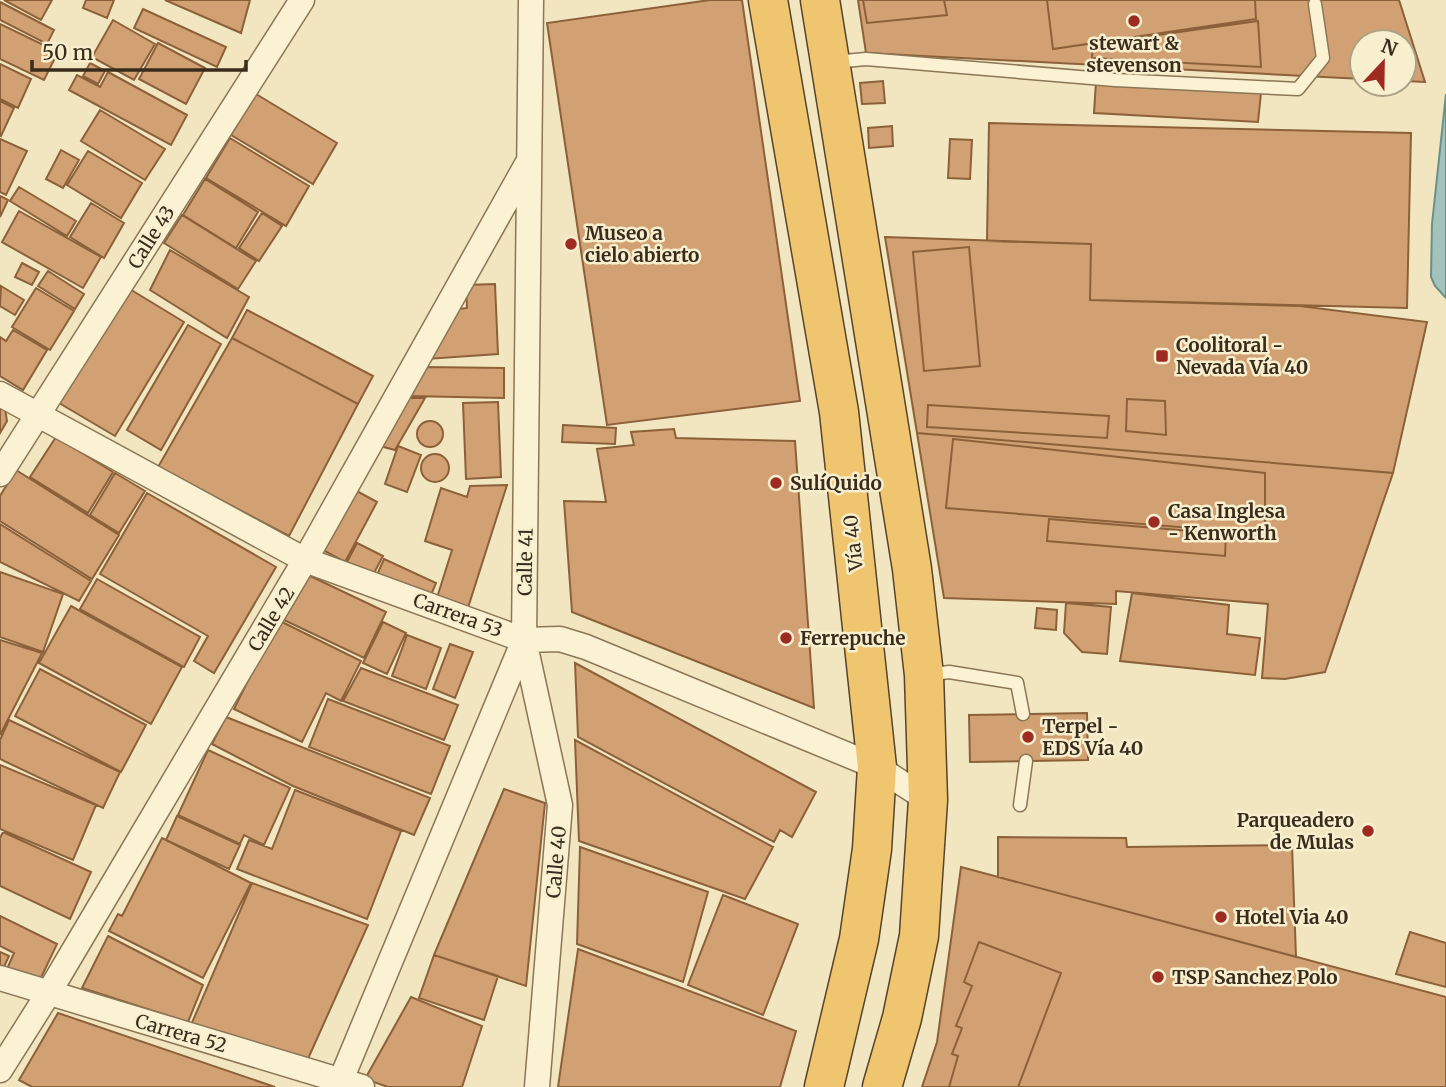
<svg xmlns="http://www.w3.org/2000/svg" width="1446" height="1087" viewBox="0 0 1446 1087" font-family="Merriweather,serif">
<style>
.water{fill:#a3c2bb;stroke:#69918a;stroke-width:2}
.building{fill:#d2a173;stroke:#8c613a;stroke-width:2}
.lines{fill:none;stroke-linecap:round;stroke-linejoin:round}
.service-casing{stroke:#8b7656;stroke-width:15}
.minor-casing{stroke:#8b7656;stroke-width:27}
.trunk-casing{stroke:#58432b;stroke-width:41}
.service{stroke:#fbf2d3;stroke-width:12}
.minor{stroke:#fbf2d3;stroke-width:24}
.trunk{stroke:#efc66f;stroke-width:38}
.poi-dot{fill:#9e2b22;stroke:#f8efcf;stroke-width:2.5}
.labels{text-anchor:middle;stroke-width:5;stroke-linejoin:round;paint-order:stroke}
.poi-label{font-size:19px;font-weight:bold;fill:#392c1c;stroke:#f8efcf;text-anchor:start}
.street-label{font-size:19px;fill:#392c1c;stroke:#f8efcf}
</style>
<rect width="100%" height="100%" fill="#f1e6bf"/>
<path class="water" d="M1446,94V298L1435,286L1431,277L1432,224Z"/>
<path class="building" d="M4,0H52L41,20Z
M86,0H114L107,18L83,8Z
M165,0H250L241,33Z
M710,0H742L800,401L607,425L547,23Z
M858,0H1399L1425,82L1404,81V42H1362V79L866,53Z
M863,0H944L947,15L867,23Z
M1047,0H1255L1256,19L1053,49Z
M0,2L54,30L47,44L0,20Z
M143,9L226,47L217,67L134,28Z
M113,20L155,44L134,80L92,57Z
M1258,21L1261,67L1092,58L1093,44Z
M0,24L58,52L44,80L0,59Z
M158,43L205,68L186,104L139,79Z
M90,63L105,71L98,84L83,76Z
M0,64L31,79L18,108L0,99Z
M108,72L187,115L171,145L69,90L77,75L100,87Z
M883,81L885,103L862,104L860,83Z
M1096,82L1261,93L1258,122L1094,113Z
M256,94L337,143L313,184L231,135Z
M0,101L14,108L1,136L0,135Z
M100,110L165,149L145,180L81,141Z
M989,123L1411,133L1407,308L1090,300L1091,244L987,241Z
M892,126L893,146L869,148L868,128Z
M230,138L309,186L286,226L206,178Z
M0,139L27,151L6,195L0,192Z
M950,139L972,140L970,179L948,178Z
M61,150L79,160L63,188L46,179Z
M88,151L142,183L121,218L67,185Z
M205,179L258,212L236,248L183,215Z
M19,187L76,221L67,236L10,201Z
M0,196L8,200L0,217Z
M91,203L124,223L104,258L70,237Z
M19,211L101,257L83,288L2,242Z
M262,213L282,226L259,261L239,248Z
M182,215L256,261L238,289L164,243Z
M885,237L1091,244L1090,300L1300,306L1427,322L1393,473L917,433Z
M969,247L980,366L924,371L913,252Z
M170,250L249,297L227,338L150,290Z
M22,263L39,272L32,285L15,277Z
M48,271L84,294L75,309L38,286Z
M495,284L498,354L427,359L453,310L467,308L466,285Z
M1,286L24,300L15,315L0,306Z
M36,288L74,311L50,350L12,327Z
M128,288L184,322L115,436L59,403Z
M247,310L373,376L358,404L232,338Z
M188,325L221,344L161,450L127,430Z
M13,330L47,350L23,390L0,376V337L6,341Z
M232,338L358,404L289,536L158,467Z
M424,367L504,368V398L409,396Z
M407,398H425L395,450L380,446Z
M1127,399L1165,401L1166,435L1126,431Z
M0,400L4,402L7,421L0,433Z
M498,402L501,477L466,479L463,403Z
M928,405L1109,416L1107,438L927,427Z
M417 434a13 13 0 1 1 26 0a13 13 0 1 1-26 0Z
M563,425L616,428L615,444L562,442Z
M674,429L676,438L795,441L814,708L572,612L564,501L606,502L597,449L634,445L631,432Z
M917,433L1393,473L1325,672L1285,679L1262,678L1268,604L1116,591V604L944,598Z
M56,437L113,472L88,513L30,477Z
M953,439L1265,473V534L946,508Z
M398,446L421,455L407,492L385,484Z
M421 468a14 14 0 1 1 28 0a14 14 0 1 1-28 0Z
M16,470L119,535L92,579L0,521V496Z
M115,473L145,491L119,533L90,515Z
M507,485L466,614L435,604L452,550L425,541L441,488L467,497L470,486Z
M353,489L377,502L345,562L321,549Z
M147,493L276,567L214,673L194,661L208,636L100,574Z
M1049,519L1226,534L1225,556L1047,541Z
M0,524L91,581L79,601L0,562Z
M357,543L383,556L373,575L347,562Z
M384,559L436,583L429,600L376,577Z
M0,572L63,594L43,652L0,637Z
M306,574L386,612L364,658L284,620Z
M97,579L200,637L184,667L80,609Z
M1132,593L1229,605L1227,634L1260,638L1255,675L1120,661Z
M1066,603L1111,607L1107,654L1082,652L1064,633Z
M71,606L182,667L151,724L39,663Z
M1037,608L1057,610L1056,630L1035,628Z
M278,620L361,661L341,701L326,693L302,742L234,709Z
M383,622L406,633L387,674L363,663Z
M407,635L441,648L426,689L392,676Z
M0,640L42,653L0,735Z
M450,644L473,652L455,698L433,689Z
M575,663L816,792L792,837L780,830L774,842L578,737Z
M361,668L458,705L444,740L343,701Z
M40,669L146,725L121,772L15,716Z
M328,699L450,746L431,794L309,747Z
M1087,713L1088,760L970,762L969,715Z
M226,717L430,798L414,835L293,786L212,744Z
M9,720L120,772L103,808L0,759V740Z
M575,740L773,847L745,899L579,841Z
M208,750L290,788L264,845L244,835L240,844L178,815Z
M0,765L96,805L73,860L0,829Z
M504,789L545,803L526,986L434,955Z
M295,790L401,831L367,919L237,869L249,840L272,849Z
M177,816L240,845L229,869L166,840Z
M3,832L91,872L70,919L0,886V838Z
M998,837L1126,838L1127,847L1292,845L1296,957L998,877Z
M162,838L251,883L203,978L109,931L118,914L122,916Z
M580,847L708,892L683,982L577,944Z
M961,867L1446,997V1087H922L937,1042Z
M252,883L368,925L307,1061L191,1025Z
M723,895L798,924L763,1015L688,985Z
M0,916L57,944L38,984L7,969L14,953L0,946Z
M1410,932L1446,943V987L1396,974Z
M108,936L203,985L188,1022L82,988Z
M979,942L1061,973L1018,1087H949L958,1056L952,1054L962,1028L956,1026L972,986L964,982Z
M578,949L796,1031L780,1087H558Z
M0,952L9,956L3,969L0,968Z
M434,955L498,976L484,1020L419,998Z
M411,997L482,1026L462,1087H388L365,1079Z
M58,1013L275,1087H32L19,1080Z"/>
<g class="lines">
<defs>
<path id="service" d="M833,62L866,59L1115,80L1298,89L1323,58L1315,4
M927,675L949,672L1017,683L1023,714
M1020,805L1026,761"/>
<path id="minor" d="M0,394L305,560L524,640L560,639L586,647L877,767L928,800
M0,474L302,0
M524,640L560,805L537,1087
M0,978L362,1087
M0,1070L48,994L305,560L527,164
M338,1087L524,640L531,0"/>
<path id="trunk" d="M768,0L839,412L877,767L872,849L859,939L824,1087
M820,0L912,569L924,675L928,800L919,936L902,1018L882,1087"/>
</defs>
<use href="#service" class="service-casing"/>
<use href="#minor" class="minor-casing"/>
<use href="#trunk" class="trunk-casing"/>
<use href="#service" class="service"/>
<use href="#minor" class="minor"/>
<use href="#trunk" class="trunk"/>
</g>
<g class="poi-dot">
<circle cx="1134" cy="21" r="7"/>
<circle cx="571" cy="244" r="7"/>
<rect x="1155" y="349" width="14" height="14" rx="3.5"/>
<circle cx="776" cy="483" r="7"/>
<circle cx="1154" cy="522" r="7"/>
<circle cx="786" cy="638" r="7"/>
<circle cx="1028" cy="737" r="7"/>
<circle cx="1368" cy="831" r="7"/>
<circle cx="1221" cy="917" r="7"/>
<circle cx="1158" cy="977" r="7"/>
</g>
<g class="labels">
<g class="poi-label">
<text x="1134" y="50" text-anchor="middle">stewart &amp;<tspan x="1134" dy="22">stevenson</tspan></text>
<text x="585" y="240">Museo a<tspan x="585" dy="22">cielo abierto</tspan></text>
<text x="1176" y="352">Coolitoral -<tspan x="1176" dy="22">Nevada Vía 40</tspan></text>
<text x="790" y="490">SulíQuido</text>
<text x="1168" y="518">Casa Inglesa<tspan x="1168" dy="22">- Kenworth</tspan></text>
<text x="800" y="645">Ferrepuche</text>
<text x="1042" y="733">Terpel -<tspan x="1042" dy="22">EDS Vía 40</tspan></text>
<text x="1354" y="827" text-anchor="end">Parqueadero<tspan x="1354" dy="22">de Mulas</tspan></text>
<text x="1235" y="924">Hotel Via 40</text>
<text x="1172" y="984">TSP Sanchez Polo</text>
</g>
<g class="street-label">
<text transform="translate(151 237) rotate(-58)" y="7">Calle 43</text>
<text transform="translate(853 543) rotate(-96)" y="7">Vía 40</text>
<text transform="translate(525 562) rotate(-89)" y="7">Calle 41</text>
<text transform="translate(458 615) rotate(20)" y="7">Carrera 53</text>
<text transform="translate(271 619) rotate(-59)" y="7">Calle 42</text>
<text transform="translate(556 862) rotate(-85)" y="7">Calle 40</text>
<text transform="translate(181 1033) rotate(16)" y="7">Carrera 52</text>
</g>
</g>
<g transform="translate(1383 63) rotate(22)"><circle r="33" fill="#f8efcf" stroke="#aca187" stroke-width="2"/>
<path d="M0-5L12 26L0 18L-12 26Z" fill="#9e2b22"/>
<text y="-10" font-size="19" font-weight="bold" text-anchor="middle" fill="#392c1c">N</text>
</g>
<path d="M32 60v10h214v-10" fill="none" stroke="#392c1c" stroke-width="3.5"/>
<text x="42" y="60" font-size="21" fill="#392c1c" stroke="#f8efcf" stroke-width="5" paint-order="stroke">50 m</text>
</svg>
